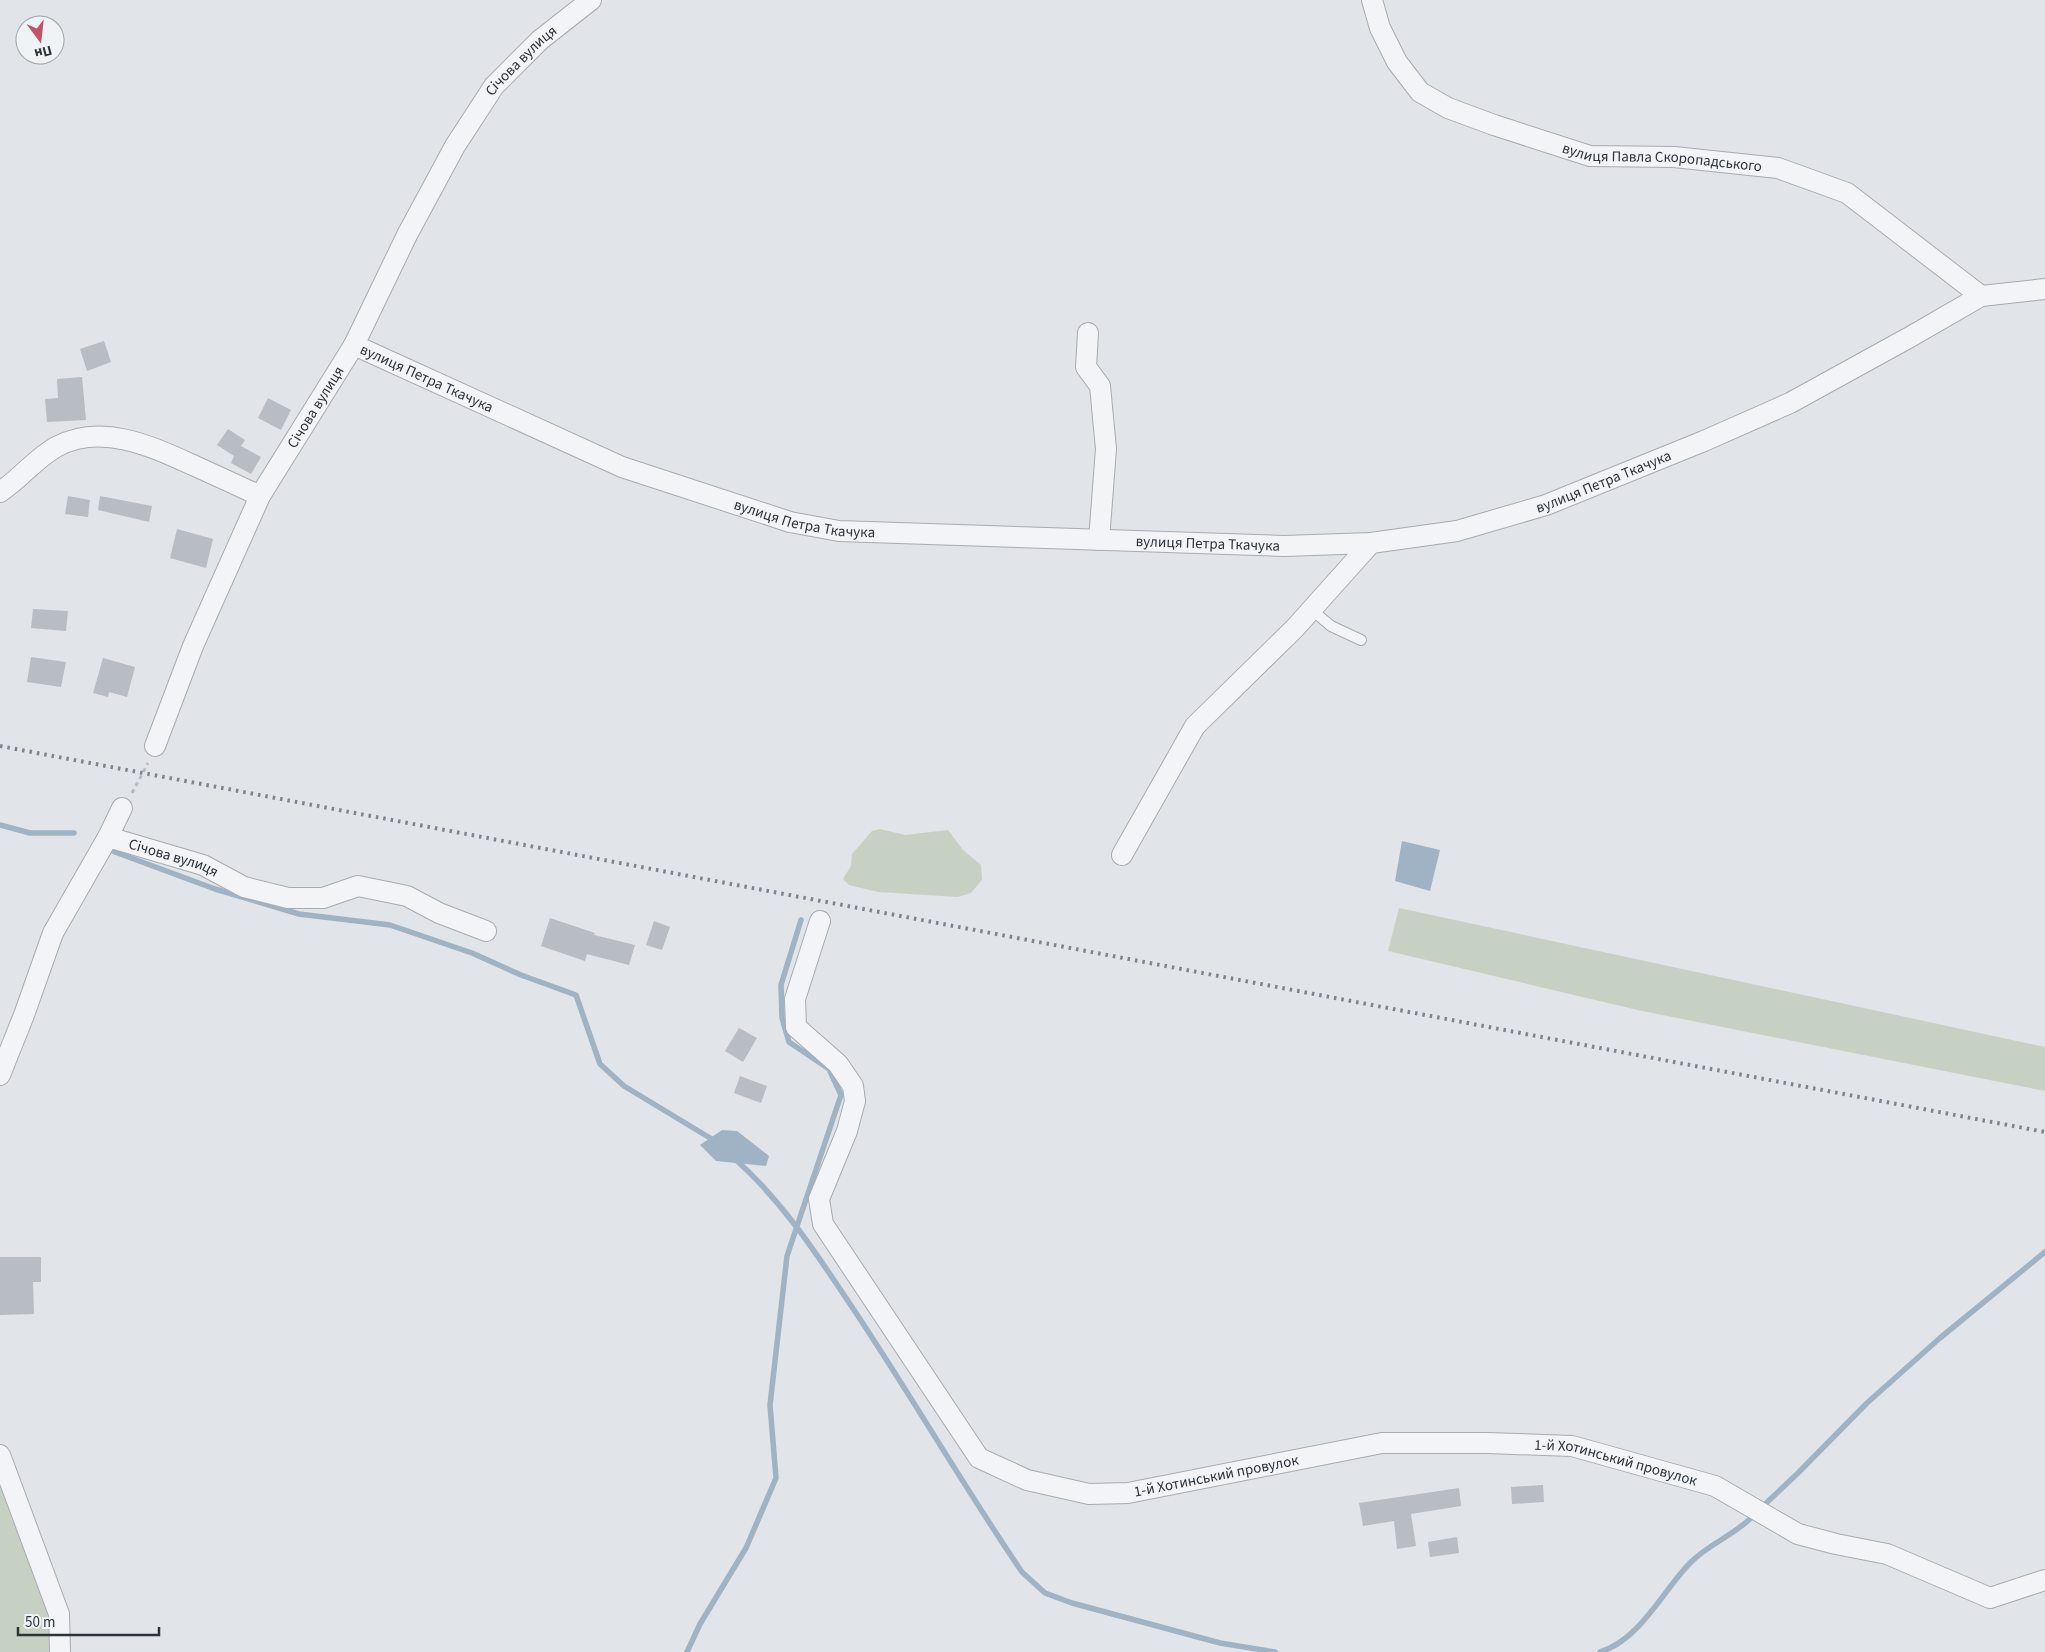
<svg xmlns="http://www.w3.org/2000/svg" width="2045" height="1652" viewBox="0 0 2045 1652" font-family="'Source Sans 3',sans-serif">
<style>
.green{fill:#c7d1c3}
.water{fill:#9fb3c4}
.lines{fill:none;stroke-linecap:round;stroke-linejoin:round}
.stream{stroke:#9fb3c4;stroke-width:5.5}
.building{fill:#b8bdc4}
.service-casing{stroke:#a7abb2;stroke-width:12}
.minor-casing{stroke:#a7abb2;stroke-width:22}
.path{stroke:#b7bac0;stroke-width:3;stroke-dasharray:4 4;stroke-linecap:butt}
.service{stroke:#f3f4f7;stroke-width:10}
.minor{stroke:#f3f4f7;stroke-width:20}
.rail{stroke:#7c8490;stroke-width:4;stroke-dasharray:2.5 5;stroke-linecap:butt}
.labels{text-anchor:middle;stroke-width:5;stroke-linejoin:round;paint-order:stroke}
.street-label{font-size:15px;fill:#2b333e;stroke:#f0f3f5}
</style>
<rect width="100%" height="100%" fill="#e1e4e8"/>
<path class="green" d="M880,829L905,835L948,830L963,850L981,865L982,880L971,893L958,897L878,892L849,885L843,879L851,866L852,854L872,831Z
M1399,908L2045,1047V1091L1642,1011L1388,951Z
M0,1473L53,1620L54,1652H0Z"/>
<path class="water" d="M1402,841L1440,850L1430,891L1395,881Z
M722,1130L737,1131L769,1156L766,1166L716,1161L700,1145Z"/>
<g class="lines">
<path class="stream" d="M0,825L30,833H74
M106,845L115,852L215,889L299,914L390,925L472,953L521,975L576,995L600,1064L624,1086L715,1141
M735,1159C781,1200 814,1250 848,1301C908,1390 962,1484 1022,1572L1045,1593L1072,1603L1220,1643L1275,1652
M1761,1508L1798,1473L1867,1403L1940,1338L2045,1252
M687,1652L700,1624L746,1548L776,1478L770,1405L787,1256L841,1095L829,1069L789,1042L782,1018L781,985L801,920
M1600,1652C1640,1640 1663,1590 1691,1562C1710,1543 1737,1534 1755,1514"/>
</g>
<path class="building" d="M104,341L111,362L87,371L80,349Z
M82,377L86,420L47,422L45,399L58,398L57,379Z
M268,398L291,410L281,430L258,418Z
M228,429L245,440L241,446L261,457L251,474L231,463L234,456L217,445Z
M68,496L90,500L88,517L65,514Z
M100,496L152,506L149,522L98,510Z
M177,529L213,539L206,568L170,558Z
M33,609L68,611L66,631L31,628Z
M31,657L66,662L61,687L27,682Z
M103,658L135,667L127,697L109,692L108,697L93,693Z
M550,918L595,933L594,935L635,945L629,965L587,954L585,961L541,946Z
M654,921L670,927L662,950L646,945Z
M739,1028L757,1038L743,1062L725,1051Z
M740,1076L767,1086L761,1103L734,1093Z
M0,1257H41V1282H33L34,1314L0,1315Z
M1543,1485L1544,1502L1512,1504L1511,1487Z
M1459,1488L1461,1506L1411,1514L1416,1546L1397,1549L1394,1521L1363,1526L1359,1503Z
M1457,1537L1459,1553L1430,1557L1428,1542Z"/>
<g class="lines">
<defs>
<path id="service" d="M1312,610L1331,626L1361,640"/>
<g id="minor">
<path id="s1" d="M1372,0L1380,28L1397,62L1420,92L1448,108L1494,125L1590,156L1674,157L1778,168L1847,193L1981,296"/>
<path d="M1088,333L1086,367L1100,386L1106,449L1099,540"/>
<path id="s2" d="M354,345L622,467L790,522L839,531L1284,546L1371,543L1457,531L1546,505L1704,441L1790,403L1910,337L1981,296L2045,289"/>
<path d="M0,492C20,479 35,459 56,447C102,422 153,447 195,466C217,476 239,486 260,496"/>
<path id="s3" d="M155,746L193,646L260,496L354,345L407,235L455,146L494,86L540,40L591,0"/>
<path d="M108,837L122,808"/>
<path d="M1122,855L1195,726L1295,628L1371,543"/>
<path id="s4" d="M820,921L795,999L796,1027L838,1064L853,1086L855,1101L847,1131L819,1199L823,1224L979,1458L1027,1480L1089,1494L1128,1493L1382,1443H1487L1572,1446L1715,1486L1798,1534L1836,1544L1887,1554L1990,1598L2045,1580"/>
<path id="s5" d="M0,1075L24,1015L53,933L108,837L203,865L244,887L288,898H323L358,886L407,896L439,913L486,931"/>
<path d="M0,1455L59,1614L60,1652"/>
</g>
</defs>
<use href="#service" class="service-casing"/>
<use href="#minor" class="minor-casing"/>
<path class="path" d="M132,793L148,763"/>
<use href="#service" class="service"/>
<use href="#minor" class="minor"/>
<path class="rail" d="M0,746L2045,1132"/>
</g>
<g class="labels">
<g class="street-label">
<text dy="5" stroke="none"><textPath href="#s3" startOffset="781">Січова вулиця</textPath></text>
<text dy="5" stroke="none"><textPath href="#s1" startOffset="359">вулиця Павла Скоропадського</textPath></text>
<text dy="5" stroke="none"><textPath href="#s2" startOffset="80">вулиця Петра Ткачука</textPath></text>
<text dy="5" stroke="none"><textPath href="#s3" startOffset="376">Січова вулиця</textPath></text>
<text dy="5" stroke="none"><textPath href="#s2" startOffset="1295">вулиця Петра Ткачука</textPath></text>
<text dy="5" stroke="none"><textPath href="#s2" startOffset="485">вулиця Петра Ткачука</textPath></text>
<text dy="5" stroke="none"><textPath href="#s2" startOffset="890">вулиця Петра Ткачука</textPath></text>
<text dy="5" stroke="none"><textPath href="#s5" startOffset="331">Січова вулиця</textPath></text>
<text dy="5" stroke="none"><textPath href="#s4" startOffset="1269">1-й Хотинський провулок</textPath></text>
<text dy="5" stroke="none"><textPath href="#s4" startOffset="864">1-й Хотинський провулок</textPath></text>
</g>
</g>
<g transform="translate(40 40) rotate(165)"><circle r="24" fill="#f0f3f5" stroke="#a1a6ac"/>
<path d="M0-4L9 19L0 12L-9 19Z" fill="#c05369"/>
<text y="-8" font-size="14" font-weight="bold" text-anchor="middle" fill="#2b333e">Пн</text>
</g>
<path d="M18 1627v8h141v-8" fill="none" stroke="#2b333e" stroke-width="2.5"/>
<text x="25" y="1627" font-size="15" fill="#2b333e" stroke="#f0f3f5" stroke-width="4" paint-order="stroke">50 m</text>
</svg>
